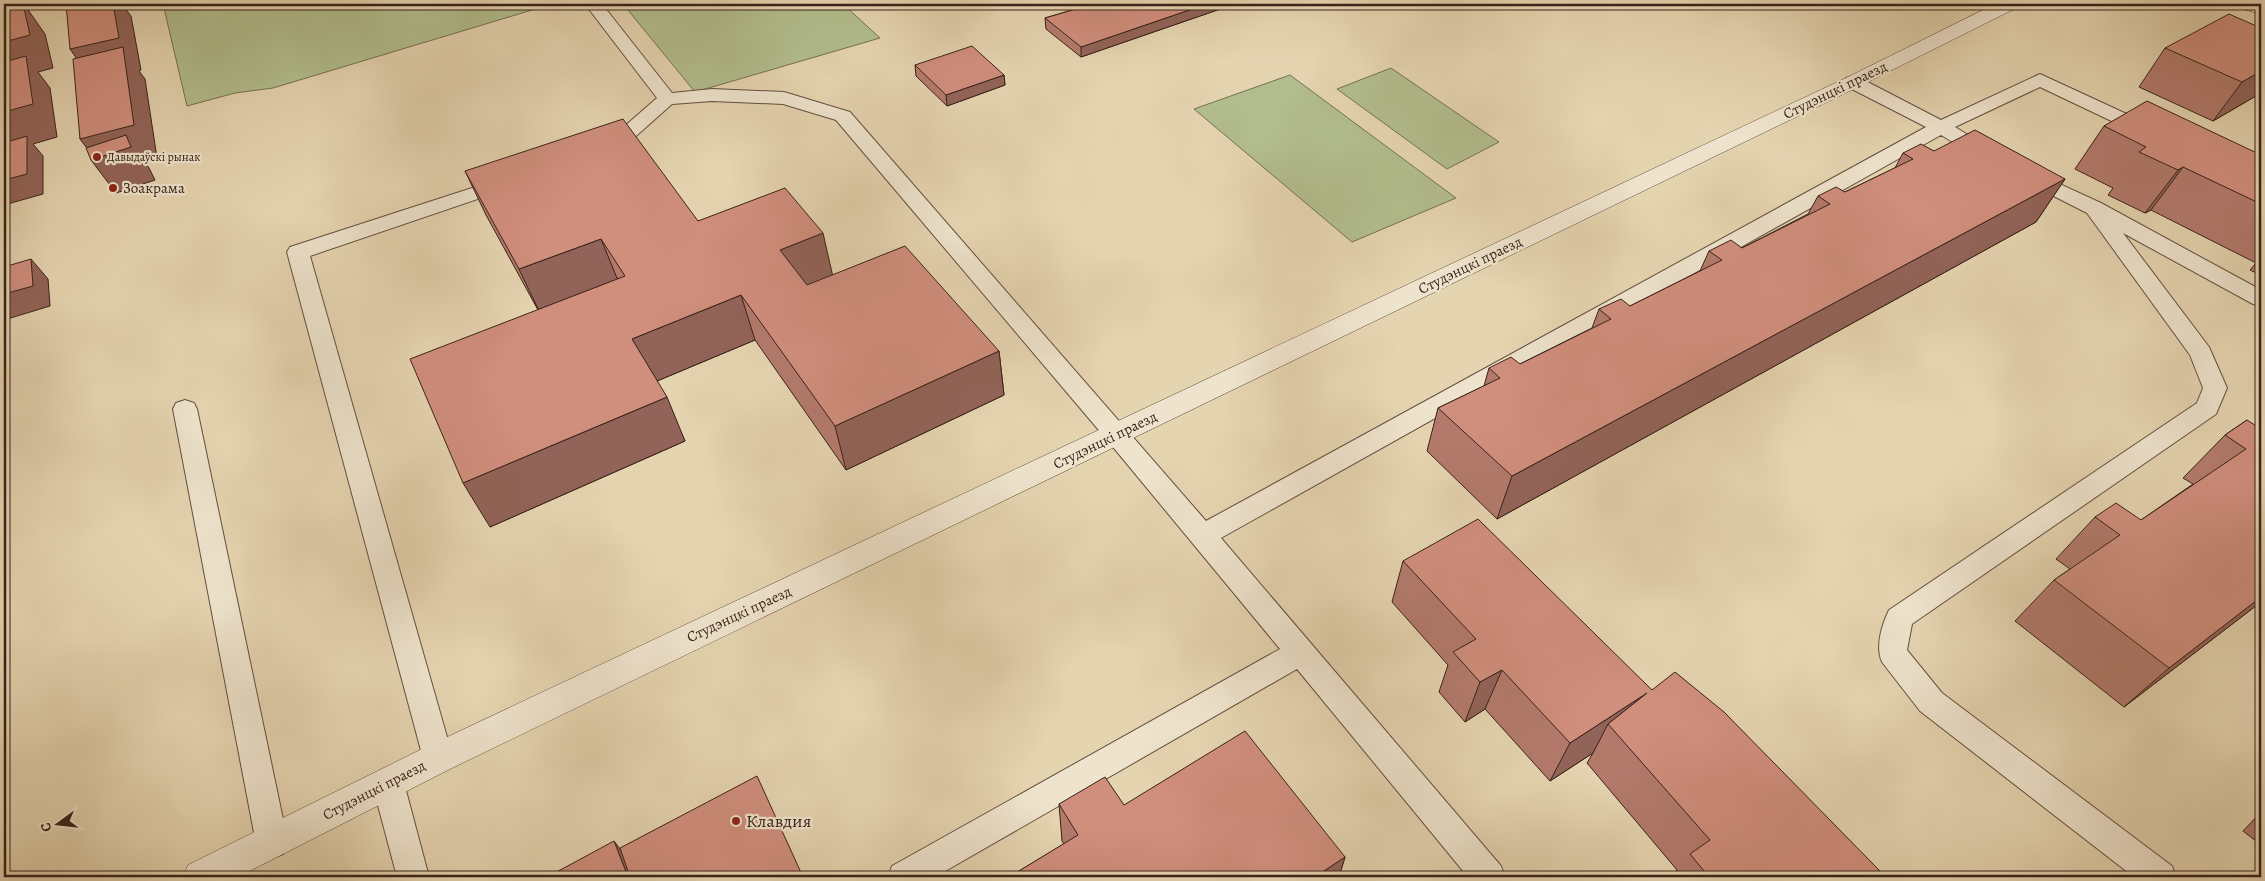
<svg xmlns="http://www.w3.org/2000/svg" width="2265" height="881" viewBox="0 0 2265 881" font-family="Alegreya,serif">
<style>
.green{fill:#b2bd8d;stroke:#757053}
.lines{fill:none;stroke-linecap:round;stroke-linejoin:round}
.service-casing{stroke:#634e3f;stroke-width:2}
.minor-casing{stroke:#634e3f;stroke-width:1}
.secondary-casing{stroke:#382219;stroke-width:1}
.service{fill:#eee3cc;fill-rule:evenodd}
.minor{fill:#eee3cc;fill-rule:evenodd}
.secondary{fill:#eee3cc;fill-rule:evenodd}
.wall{fill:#b37a6c;stroke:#382219}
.shaded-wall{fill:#926358;stroke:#382219}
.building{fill:#d08e7d;stroke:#382219}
.poi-dot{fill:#8f2418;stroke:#eee3cc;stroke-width:2}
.labels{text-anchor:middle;stroke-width:4.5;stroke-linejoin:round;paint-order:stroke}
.far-poi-label{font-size:12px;fill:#382219;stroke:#eee3cc;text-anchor:start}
.street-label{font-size:15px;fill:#382219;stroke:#eee3cc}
.poi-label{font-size:15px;fill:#382219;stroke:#eee3cc;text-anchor:start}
.near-poi-label{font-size:18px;fill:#382219;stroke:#eee3cc;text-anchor:start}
</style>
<rect width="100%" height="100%" fill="#e5d4b0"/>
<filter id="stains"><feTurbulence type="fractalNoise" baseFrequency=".004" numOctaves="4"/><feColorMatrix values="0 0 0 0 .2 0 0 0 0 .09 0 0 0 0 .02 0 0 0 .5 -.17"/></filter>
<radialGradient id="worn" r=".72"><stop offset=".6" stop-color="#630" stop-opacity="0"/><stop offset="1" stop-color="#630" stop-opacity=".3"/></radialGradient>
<path class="green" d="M163,4H540L542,7L273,88L235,93L187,106Z
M623,4H843L880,38L695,92Z
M1391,68L1499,142L1447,169L1337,89Z
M1290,75L1456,198L1352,242L1194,109Z"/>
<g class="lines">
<defs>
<path id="service" d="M585,4H602L672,93L712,89L784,92L850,112L1206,521L1926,127L1846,86L1844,82L1846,78L1853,76L1860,78L1941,120L2040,74L2157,128L2160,132L2157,136L2150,138L2143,136L2040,87L1955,127L1996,152L1999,156L1996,160L1989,162L1982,160L1941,135L1221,538L1501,866L1505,877H1468L1297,669L935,877H888L892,866L1280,649L1108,441L836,120L783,104L712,101L672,104L617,153L606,156L599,154L596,150L599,146L603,145L657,98Z
M2027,169L2101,203L2261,290V306L2253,304L2123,233L2209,347L2227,388L2216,414L1912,624L1907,650L1942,693L2172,866L2176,877H2134L1920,711L1882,662C1875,647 1882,624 1889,610L2197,403L2203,388L2190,355L2087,213L2020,179L2017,175L2020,171Z
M509,176L516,178L519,182L516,186L310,256L453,758L449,768L438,772L427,768L423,758L287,252L290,247Z
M185,400L194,403L197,409L288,843L283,854L272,858L261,854L256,843L173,409L176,403Z
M388,769L399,773L404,783L429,877H397L372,783L377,773Z"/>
<path id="minor" d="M1995,4H2018L2016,8L1860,86L450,769L238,877H183L188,865L426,747L1846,78Z"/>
<path id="secondary" d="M2237,4H2261V14L2239,8Z"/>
</defs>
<use href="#service" class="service-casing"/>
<use href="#minor" class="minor-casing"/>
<use href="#secondary" class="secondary-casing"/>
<use href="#service" class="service"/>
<use href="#minor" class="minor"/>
<use href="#secondary" class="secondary"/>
</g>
<path class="wall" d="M1093,4H1229V6L1081,57L1046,29L1045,18Z
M2261,28V93L2213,121L2139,87L2165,48Z
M915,65L1004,75L1005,85L947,106L916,76Z
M2104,126L2261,155V275L2250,270L2256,263L2151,210L2145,213L2108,195L2113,188L2075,169Z
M1934,151L2065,179L2036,222L1497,519L1427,451L1438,408L1484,386L1489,368L1520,364L1592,328L1599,309L1630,306L1700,271L1709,251L1742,248L1808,214L1818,196L1845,192L1895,168L1903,153Z
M465,171L698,221L833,275L999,351L1004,395L846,470L755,340L657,381L685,441L490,527L538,310L486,215Z
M2247,420L2261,602L2124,707L2015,621L2054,580L2070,569L2056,559L2095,517L2141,520L2193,484L2183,478L2225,435Z
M1403,561L1652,690L1885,877H1671L1677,870L1587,763L1593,753L1550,781L1485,709L1465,722L1439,692L1448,665L1392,602Z
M1059,804L1124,805L1345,857L1339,877H1009L1064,844L1062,841Z
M2261,812V845L2243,831Z"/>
<path class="shaded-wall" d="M23,4H24L45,34L53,68L38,72L50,88L57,137L33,144L43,156V194L4,205V42Z
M113,4H122L131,16L141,70L139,71L145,79L157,158L144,161L149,168L155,180L116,193L91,160L95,159L80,139L93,82L70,49Z
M1207,4H1229V6L1081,57V47Z
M2261,71V93L2213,121L2242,82Z
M1004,75L1005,85L947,106L946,95Z
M2183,167L2151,210L2145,213L2178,170Z
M2065,179L2036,222L1497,519L1512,476Z
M823,233L833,277L792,294L780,250Z
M601,239L619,283L540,313L519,269Z
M31,259L48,279L50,306L4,320V294Z
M741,295L755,340L650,384L632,339Z
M999,351L1004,395L846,470L835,426Z
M667,397L685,441L490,527L463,483Z
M2261,597V602L2124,707L2169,668Z
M1502,670L1485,709L1465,722L1480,682Z
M1647,693L1608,724L1593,753L1550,781L1570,743Z
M614,841L626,857L633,877H628Z
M1345,857L1339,877H1315Z"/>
<path class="building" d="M15,4H23L30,35L4,42V6Z
M66,4H113L119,38L70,49Z
M1093,4H1207L1081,47L1045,18Z
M2229,14L2261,28V71L2242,82L2165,48Z
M972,46L1004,75L946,95L915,65Z
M123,47L134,125L80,139L73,59Z
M26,56L33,104L4,112V62Z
M2147,101L2261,155V204L2183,167L2178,170L2139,152L2146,147L2104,126Z
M623,119L698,221L785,188L823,233L780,250L807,285L905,246L999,351L835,426L741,295L632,339L667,397L463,483L410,359L625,276L601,239L519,269L465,171Z
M1975,130L2065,179L1512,476L1438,408L1500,378L1489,368L1511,357L1520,364L1611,319L1599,309L1621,299L1630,306L1722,260L1709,251L1731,240L1742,248L1830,204L1818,196L1836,187L1845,192L1913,159L1903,153L1921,144L1934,151Z
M126,135L131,147L91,160L86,148Z
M27,136V174L4,180V143Z
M31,259L33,286L4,294V267Z
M2247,420L2261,429V597L2169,668L2054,580L2120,535L2095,517L2116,503L2141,520L2246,449L2225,435Z
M1478,519L1652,690L1675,672L1724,712L1879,870L1885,877H1749L1747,876L1745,877H1709L1690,854L1710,840L1608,724L1647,693L1570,743L1502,670L1480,682L1453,652L1476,639L1403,561Z
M1245,731L1345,857L1315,877H1009L1078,835L1059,804L1105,777L1124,805Z
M757,776L803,877H630L620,848Z
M614,841L628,877H552L551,875Z"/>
<g class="poi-dot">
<circle cx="97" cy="157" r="5"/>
<circle cx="113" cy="188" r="5"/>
<circle cx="736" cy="821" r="5"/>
</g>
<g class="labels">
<g class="far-poi-label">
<text x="107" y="161">Давыдаўскі рынак</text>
</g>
<g class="street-label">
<text transform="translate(1835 90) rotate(-26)" y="5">Студэнцкі праезд</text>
<text transform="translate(1470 265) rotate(-26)" y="5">Студэнцкі праезд</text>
<text transform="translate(1105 440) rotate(-26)" y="5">Студэнцкі праезд</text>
<text transform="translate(739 614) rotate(-25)" y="5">Студэнцкі праезд</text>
<text transform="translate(374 790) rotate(-27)" y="5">Студэнцкі праезд</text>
</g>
<g class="poi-label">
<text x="123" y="193">Зоакрама</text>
</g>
<g class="near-poi-label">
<text x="746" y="827">Клавдия</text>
</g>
</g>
<rect width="2265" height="881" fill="none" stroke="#e5d4b0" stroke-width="20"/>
<rect x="5" y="5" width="2255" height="871" fill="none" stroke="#382219" stroke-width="2.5"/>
<rect x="10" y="10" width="2245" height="861" fill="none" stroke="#382219"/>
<g transform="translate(58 824) rotate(255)" stroke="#eee3cc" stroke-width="4" paint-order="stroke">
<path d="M0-4L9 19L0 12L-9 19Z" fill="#382219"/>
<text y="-8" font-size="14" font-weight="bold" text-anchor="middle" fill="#382219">С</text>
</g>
<rect width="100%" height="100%" filter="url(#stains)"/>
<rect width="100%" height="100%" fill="url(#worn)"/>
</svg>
